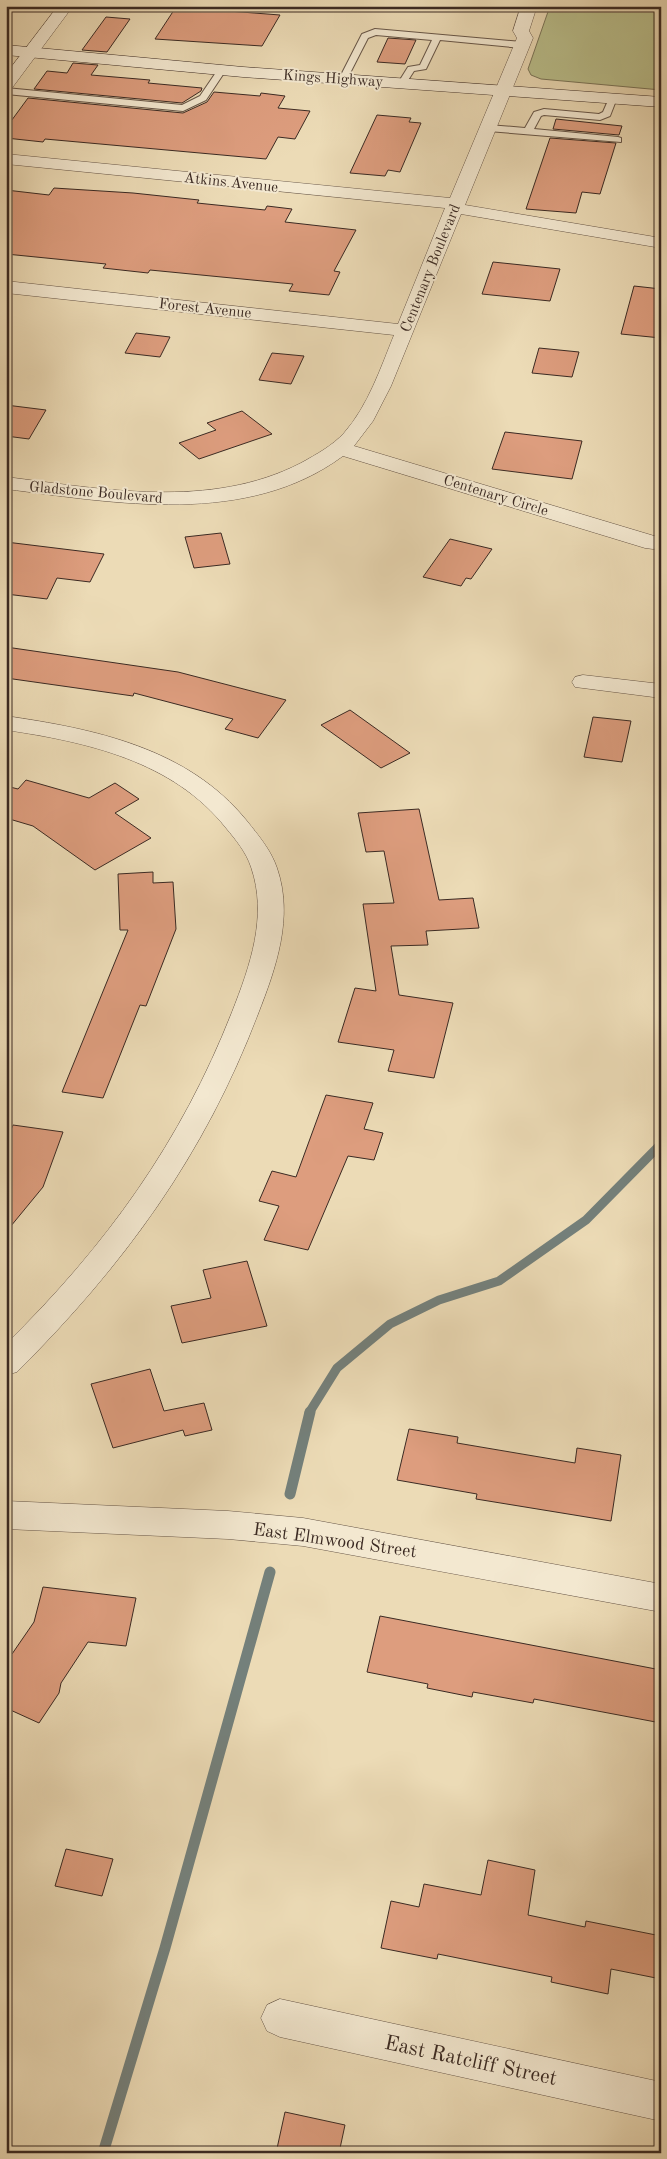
<svg xmlns="http://www.w3.org/2000/svg" width="667" height="2159" viewBox="0 0 667 2159" font-family="'Old Standard TT',serif">
<style>
.green{fill:#babf8c;stroke:#7a7458}
.lines{fill:none;stroke-linecap:round;stroke-linejoin:round}
.stream-far1{stroke:#74807b;stroke-width:9}
.stream{stroke:#74807b;stroke-width:11}
.building{fill:#dd9d7e;stroke:#3b2a23}
.lane-casing{stroke:#675648;stroke-width:2}
.street-casing{stroke:#675648;stroke-width:1}
.secondary-casing{stroke:#3b2a23;stroke-width:1}
.lane{fill:#f3e8d0;fill-rule:evenodd}
.street{fill:#f3e8d0;fill-rule:evenodd}
.secondary{fill:#f3e8d0;fill-rule:evenodd}
.labels{text-anchor:middle;stroke-width:4;stroke-linejoin:round;paint-order:stroke}
.far-street-label{font-size:15px;fill:#3b2a23;stroke:#f3e8d0}
.street-label{font-size:18px;fill:#3b2a23;stroke:#f3e8d0}
.near-street-label{font-size:21px;fill:#3b2a23;stroke:#f3e8d0}
</style>
<rect width="100%" height="100%" fill="#ecdbb6"/>
<filter id="stains"><feTurbulence type="fractalNoise" baseFrequency=".004" numOctaves="4"/><feColorMatrix values="0 0 0 0 .2 0 0 0 0 .09 0 0 0 0 .02 0 0 0 .5 -.17"/></filter>
<radialGradient id="worn" r=".72"><stop offset=".6" stop-color="#630" stop-opacity="0"/><stop offset="1" stop-color="#630" stop-opacity=".3"/></radialGradient>
<path class="green" d="M550,6H661V90L541,79L531,75L528,69Z"/>
<g class="lines">
<path class="stream-far1" d="M309,1413L337,1368L390,1324L439,1300L499,1281L586,1220L661,1144"/>
<path class="stream" d="M290,1494L310,1412
M103,2153L165,1948L270,1572"/>
</g>
<path class="building" d="M176,7L280,15L262,46L155,39Z
M106,17L130,19L107,52L82,50Z
M388,38L416,40L405,64L377,62Z
M73,63L98,65L91,75L150,80L148,83L202,88L201,91L182,103L34,89L47,71L67,73Z
M214,92L260,96L261,93L285,96L278,108L310,111L295,139L278,137L266,159L45,139L43,142L6,138V128L28,98L183,113L207,102Z
M377,115L411,118L409,122L421,123L400,172L388,170L385,176L350,173Z
M556,119L622,126L619,135L553,129Z
M550,138L616,143L600,194L582,192L576,213L526,209Z
M54,188L133,193L199,200L197,203L265,210L267,206L292,209L285,222L356,230L334,271L340,272L329,295L289,291L293,284L150,270L148,273L103,268L106,264L6,254V190L49,195Z
M493,262L560,269L550,301L482,294Z
M634,286L661,289V338L621,334Z
M136,333L170,337L160,357L125,353Z
M539,348L579,352L572,377L532,373Z
M272,353L304,356L291,384L259,380Z
M6,405L46,410L29,439L6,436Z
M242,411L272,434L199,459L179,443L216,430L207,423Z
M505,432L582,441L572,479L492,469Z
M221,533L230,564L194,568L185,537Z
M450,539L492,549L471,579L466,578L461,586L423,577Z
M6,542L104,554L90,582L57,578L47,599L6,594Z
M6,647L178,672L286,700L258,738L225,729L233,719L134,693L133,696L6,678Z
M350,710L410,753L381,768L321,725Z
M593,717L631,721L622,762L584,757Z
M26,780L89,798L115,783L139,799L115,813L151,838L95,870L33,826L6,818V786L18,789Z
M419,809L439,900L473,898L479,928L426,931L428,945L391,946L399,995L453,1003L434,1078L388,1071L394,1050L338,1042L355,988L376,991L363,904L394,903L384,851L366,852L358,813Z
M153,872V883L173,882L176,929L146,1006L140,1005L103,1098L62,1092L128,930H120L118,874Z
M326,1095L373,1103L364,1129L383,1133L374,1160L348,1156L308,1250L264,1240L279,1206L259,1201L272,1171L296,1177Z
M13,1125L63,1132L43,1187L6,1232V1142Z
M247,1261L267,1326L182,1343L171,1306L211,1298L203,1270Z
M150,1369L164,1411L204,1403L212,1430L185,1436L183,1430L113,1448L91,1384Z
M409,1429L458,1437L457,1443L575,1463L577,1448L621,1455L611,1521L476,1499L477,1494L397,1480Z
M43,1587L136,1598L126,1646L88,1642L61,1683L59,1693L39,1723L6,1708V1653L12,1654L34,1622Z
M380,1616L661,1670V1723L534,1699L533,1703L473,1692L472,1697L427,1688L428,1684L367,1672Z
M66,1849L113,1859L102,1896L55,1886Z
M488,1860L535,1870L528,1915L585,1927L586,1921L661,1936V1979L611,1969L608,1994L551,1982L552,1977L438,1954L437,1959L381,1948L391,1901L419,1907L424,1884L481,1895Z
M285,2112L345,2125L339,2153H276Z"/>
<g class="lines">
<defs>
<path id="lane" d="M375,29L522,42L526,45L522,48L440,40L426,69L414,71L405,85L402,86L398,83L408,67L420,65L432,40L376,35L368,38L346,81H340L339,79L362,34Z
M219,68L226,70L206,100L183,111L6,94V88L182,105L200,96Z
M610,96L617,98L610,116L600,120L544,115L541,116L534,129L618,137L621,138V142L488,131L483,128L488,125L525,128L534,112L544,109L599,114L603,112Z"/>
<path id="street" d="M58,6H73L12,88L6,90V74Z
M521,6H537L529,31L533,38L465,205L661,238V248L461,214L391,386L373,421L354,446L661,538V548L653,549L645,548L343,456C247,527 116,503 6,489V477C103,489 210,510 301,463C317,454 332,446 344,433C368,406 381,367 394,335L6,293V281L398,324L445,208L6,164V154L450,198L517,38L513,31Z
M583,675L661,684V698L575,687L572,682L575,677Z
M6,716C95,729 188,748 247,821C258,835 271,850 277,868C294,917 276,968 258,1014C204,1156 124,1265 17,1372L6,1375V1344C106,1246 181,1142 232,1012C250,966 268,916 251,867C246,852 236,840 226,828C173,761 87,742 6,730Z
M6,1501L228,1511L303,1518L661,1584V1612L303,1546L228,1539L6,1529Z
M280,1999L661,2082V2121L280,2037L267,2031L261,2018L267,2005Z"/>
<path id="secondary" d="M6,45L243,67L661,97V107L243,77L6,55Z"/>
</defs>
<use href="#lane" class="lane-casing"/>
<use href="#street" class="street-casing"/>
<use href="#secondary" class="secondary-casing"/>
<use href="#lane" class="lane"/>
<use href="#street" class="street"/>
<use href="#secondary" class="secondary"/>
</g>
<g class="labels">
<g class="far-street-label">
<text transform="translate(333 78) rotate(4)" y="5">Kings Highway</text>
<text transform="translate(231 182) rotate(6)" y="5">Atkins Avenue</text>
<text transform="translate(430 268) rotate(-68)" y="5">Centenary Boulevard</text>
<text transform="translate(205 308) rotate(6)" y="5">Forest Avenue</text>
<text transform="translate(96 492) rotate(5)" y="5">Gladstone Boulevard</text>
<text transform="translate(496 495) rotate(17)" y="5">Centenary Circle</text>
</g>
<g class="street-label">
<text transform="translate(335 1540) rotate(8)" y="6">East Elmwood Street</text>
</g>
<g class="near-street-label">
<text transform="translate(471 2060) rotate(12)" y="7">East Ratcliff Street</text>
</g>
</g>
<rect width="667" height="2159" fill="none" stroke="#ecdbb6" stroke-width="25"/>
<rect x="8" y="8" width="652" height="2144" fill="none" stroke="#3b2a23" stroke-width="2.5"/>
<rect x="12" y="12" width="642" height="2134" fill="none" stroke="#3b2a23"/>
<rect width="100%" height="100%" filter="url(#stains)"/>
<rect width="100%" height="100%" fill="url(#worn)"/>
</svg>
